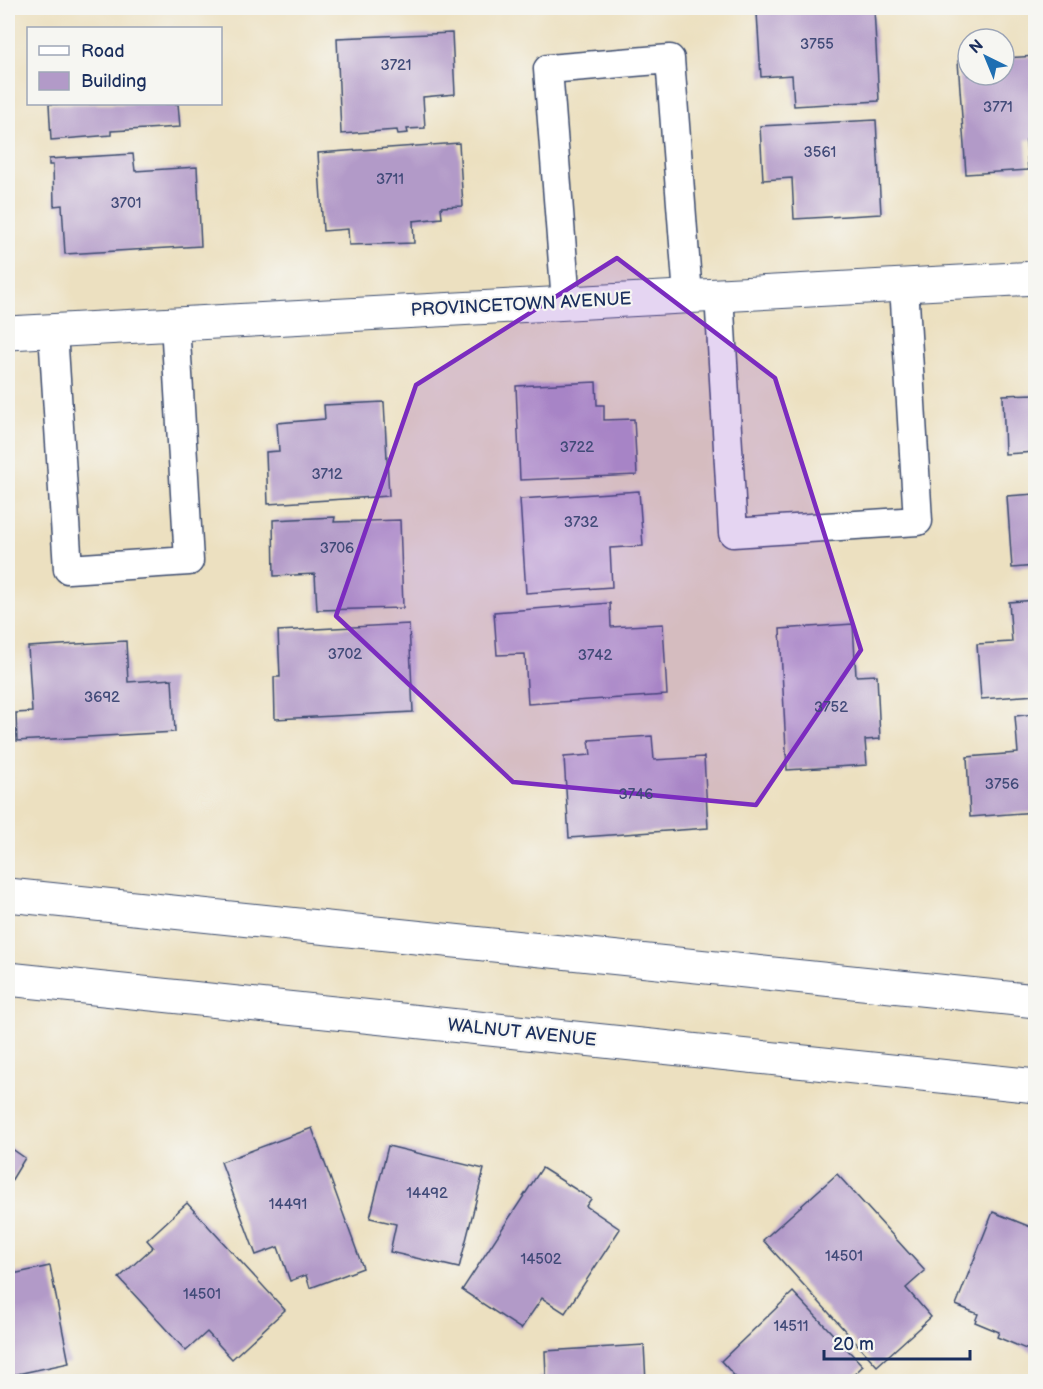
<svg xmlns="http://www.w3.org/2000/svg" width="1043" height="1389" viewBox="0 0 1043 1389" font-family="'Balsamiq Sans',sans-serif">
	<rect width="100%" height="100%" fill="#f6f6f2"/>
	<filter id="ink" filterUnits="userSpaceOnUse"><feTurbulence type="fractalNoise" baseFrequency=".0167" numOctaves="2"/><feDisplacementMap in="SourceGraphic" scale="12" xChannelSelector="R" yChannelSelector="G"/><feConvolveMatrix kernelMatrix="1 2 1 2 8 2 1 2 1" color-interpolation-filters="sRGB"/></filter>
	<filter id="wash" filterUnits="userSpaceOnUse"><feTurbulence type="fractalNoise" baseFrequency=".008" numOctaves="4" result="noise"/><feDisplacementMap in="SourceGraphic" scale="24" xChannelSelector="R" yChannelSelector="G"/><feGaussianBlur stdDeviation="1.35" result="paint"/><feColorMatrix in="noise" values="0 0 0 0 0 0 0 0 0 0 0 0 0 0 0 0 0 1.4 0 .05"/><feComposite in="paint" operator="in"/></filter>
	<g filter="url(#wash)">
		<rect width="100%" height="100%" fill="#ece0c0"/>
		<g id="blocks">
			<!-- building -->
			<g fill="#b29ac8">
				<polygon points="846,8 874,8 879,101 794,106 792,75 761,77 757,13"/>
				<polygon points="452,33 455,94 423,97 425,128 407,129 408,133 398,134 397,130 341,134 337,38"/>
				<polygon points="1036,56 1036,139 1026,140 1028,170 966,174 958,61 968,61 968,75 1004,75 1004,58"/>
				<polygon points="49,104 178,104 180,127 111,131 111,135 51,140"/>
				<polygon points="876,120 881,214 794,219 792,178 763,180 760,126"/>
				<polygon points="459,143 463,206 441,207 442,218 413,221 414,243 349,245 348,229 323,231 318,153"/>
				<polygon points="133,154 135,171 197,167 201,246 65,254 62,205 54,206 53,165 49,165 49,159"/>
				<polygon points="596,382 597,405 604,405 604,420 634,419 637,475 520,480 516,386"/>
				<polygon points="1036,394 1036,452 1005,454 1003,395"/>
				<polygon points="384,402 389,496 268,504 266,452 279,451 277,423 325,419 324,405"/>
				<polygon points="639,491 643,546 610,548 612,587 526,593 520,499"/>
				<polygon points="1036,494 1036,566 1012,568 1007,496"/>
				<polygon points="335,517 334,522 400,520 403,608 317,610 315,574 274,576 273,520"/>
				<polygon points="1036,600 1036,695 981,699 977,644 1012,642 1009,602"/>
				<polygon points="610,603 611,627 663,624 667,695 528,704 525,654 497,655 494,612"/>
				<polygon points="409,624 413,712 275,719 274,677 280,677 278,631"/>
				<polygon points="853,624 856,676 877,675 880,739 865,740 867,765 787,770 780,629"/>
				<polygon points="126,641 128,682 172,679 175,732 17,741 16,713 32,712 28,647"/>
				<polygon points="1036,714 1036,812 970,817 967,757 1018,753 1015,716"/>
				<polygon points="652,736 654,760 704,757 708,828 569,838 564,757 591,755 589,740"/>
				<polygon points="312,1128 363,1268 310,1288 306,1275 290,1281 278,1247 256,1255 221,1162"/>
				<polygon points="8,1146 25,1158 8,1186"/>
				<polygon points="388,1146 484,1169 459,1268 390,1252 396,1224 370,1218"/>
				<polygon points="542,1168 591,1199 586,1206 620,1229 565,1313 542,1298 521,1329 462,1290"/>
				<polygon points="837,1174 925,1271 906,1288 931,1317 877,1366 763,1240"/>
				<polygon points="187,1203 285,1310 232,1359 207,1332 186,1351 119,1278 153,1247 147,1240"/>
				<polygon points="993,1212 1036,1229 1033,1352 997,1337 999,1332 975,1322 978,1314 956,1305"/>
				<polygon points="50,1266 69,1363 8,1376 8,1275"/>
				<polygon points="793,1292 863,1366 846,1382 740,1382 721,1361"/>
				<polygon points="644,1345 646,1382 539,1382 538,1377 546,1377 545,1351"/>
			</g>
		</g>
	</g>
	<g filter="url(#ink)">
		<use href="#blocks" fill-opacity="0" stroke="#3a4a6d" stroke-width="1.5"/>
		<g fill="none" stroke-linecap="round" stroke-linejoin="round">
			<defs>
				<g id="service">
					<polyline points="719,294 733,533 918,521 904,285"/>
					<polyline points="566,302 548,69 670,59 688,296"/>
					<polyline points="53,332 68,569 189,561 175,323"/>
				</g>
				<polyline id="minor" points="8,333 1036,278"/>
				<g id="secondary">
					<polyline points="8,895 1036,1001"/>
					<polyline points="8,979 1036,1086"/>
				</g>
			</defs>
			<!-- service casing -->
			<use href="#service" stroke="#3a4a6d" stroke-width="31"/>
			<!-- minor casing -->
			<use href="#minor" stroke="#3a4a6d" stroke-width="35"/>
			<!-- secondary casing -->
			<use href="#secondary" stroke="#3a4a6d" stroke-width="35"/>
			<!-- service -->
			<use href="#service" stroke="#fff" stroke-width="28"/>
			<!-- minor -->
			<use href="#minor" stroke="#fff" stroke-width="33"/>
			<!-- secondary -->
			<use href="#secondary" stroke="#fff" stroke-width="33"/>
		</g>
	</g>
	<!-- marked area -->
	<path fill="#7b2cbf" fill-opacity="0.2" stroke="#7b2cbf" stroke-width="4.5" stroke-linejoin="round" d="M617,258L775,378L861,650L756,805L513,782L336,616L416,385Z"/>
	<g text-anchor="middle" stroke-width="4.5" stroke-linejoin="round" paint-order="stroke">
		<!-- number labels -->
		<g font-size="15" fill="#414a78">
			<text x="817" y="49">3755</text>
			<text x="396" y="70">3721</text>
			<text x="998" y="112">3771</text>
			<text x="820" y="157">3561</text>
			<text x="390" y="184">3711</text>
			<text x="126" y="208">3701</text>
			<text x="577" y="452">3722</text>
			<text x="327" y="479">3712</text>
			<text x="581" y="527">3732</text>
			<text x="337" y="553">3706</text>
			<text x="345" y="659">3702</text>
			<text x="595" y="660">3742</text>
			<text x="102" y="702">3692</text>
			<text x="831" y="712">3752</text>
			<text x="1002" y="789">3756</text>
			<text x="636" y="799">3746</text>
			<text x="427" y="1198">14492</text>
			<text x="288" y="1209">14491</text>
			<text x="844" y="1261">14501</text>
			<text x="541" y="1264">14502</text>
			<text x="202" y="1299">14501</text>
			<text x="791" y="1331">14511</text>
		</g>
		<!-- street labels -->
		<g font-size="18" fill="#1b2f5e" stroke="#f6f6f2">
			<text transform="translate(521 304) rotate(-3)" y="6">PROVINCETOWN AVENUE</text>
			<text transform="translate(522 1032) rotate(6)" y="6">WALNUT AVENUE</text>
		</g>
	</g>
	<!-- margin -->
	<rect width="1043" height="1389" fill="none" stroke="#f6f6f2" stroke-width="30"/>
	<!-- legend -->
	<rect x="27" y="27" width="195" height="78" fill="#f6f6f2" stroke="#9ea6b7" stroke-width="1.5"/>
	<rect x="39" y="46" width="30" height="9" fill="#ffffff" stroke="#9ea6b7" stroke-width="1.5"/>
	<text x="81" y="57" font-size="18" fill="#1b2f5e">Road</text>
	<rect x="39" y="72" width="30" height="18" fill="#b29ac8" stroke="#9ea6b7" stroke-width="1.5"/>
	<text x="81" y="87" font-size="18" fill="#1b2f5e">Building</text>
	<!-- north arrow -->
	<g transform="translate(986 57) rotate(317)"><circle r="28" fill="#f6f6f2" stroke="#9ea6b7" stroke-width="1.5"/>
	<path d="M0-4.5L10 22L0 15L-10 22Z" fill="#1f6fb2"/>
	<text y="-9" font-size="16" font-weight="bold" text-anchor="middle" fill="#1b2f5e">N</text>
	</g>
	<!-- scale -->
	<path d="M824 1350v9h146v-9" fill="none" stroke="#1b2f5e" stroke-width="3"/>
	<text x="833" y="1350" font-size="18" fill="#1b2f5e" stroke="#f6f6f2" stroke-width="4.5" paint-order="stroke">20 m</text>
</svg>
